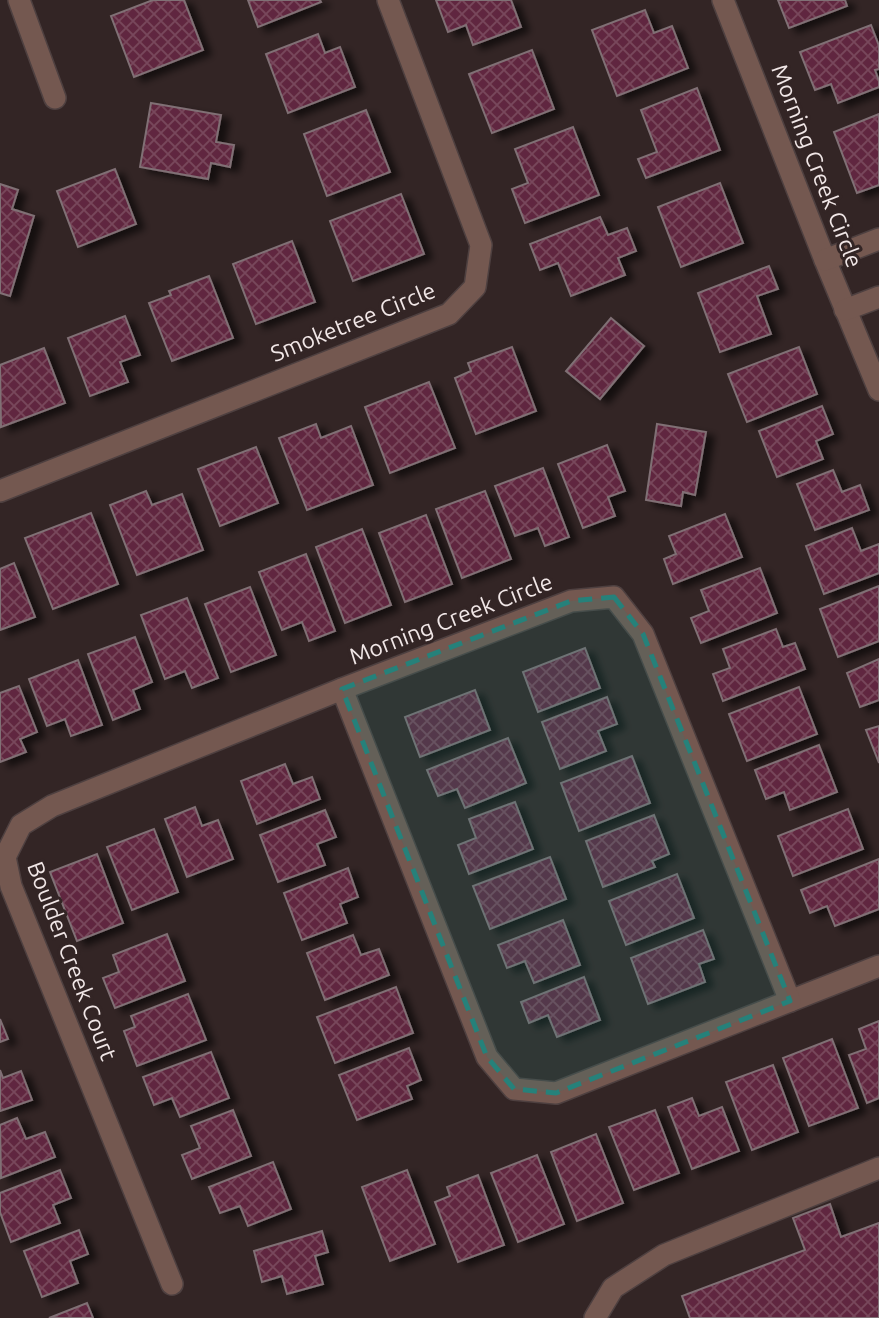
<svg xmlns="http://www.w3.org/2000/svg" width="879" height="1318" viewBox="0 0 879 1318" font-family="Ubuntu,sans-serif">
	<defs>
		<pattern id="building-cross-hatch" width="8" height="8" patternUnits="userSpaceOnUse" patternTransform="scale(1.75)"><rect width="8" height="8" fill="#61283f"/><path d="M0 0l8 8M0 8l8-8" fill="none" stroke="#78475b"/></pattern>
		<filter id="shadow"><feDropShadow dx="8" dy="4.5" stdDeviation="3.5" flood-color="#0009"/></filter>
	</defs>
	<rect width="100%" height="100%" fill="#332525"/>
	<!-- building -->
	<g fill="url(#building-cross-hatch)" stroke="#807075" stroke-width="2" filter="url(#shadow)">
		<polygon points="153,0 184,0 203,50 134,77 111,16"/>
		<polygon points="248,0 320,0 321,2 258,27"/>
		<polygon points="436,0 511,0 521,27 473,45 466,25 448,32"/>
		<polygon points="778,0 845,0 847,6 789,28"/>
		<polygon points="645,10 654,33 672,26 688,68 617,96 592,30"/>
		<polygon points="871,25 879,46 879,69 875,70 879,81 879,87 838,103 831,84 815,90 800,52"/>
		<polygon points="318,34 325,53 340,47 355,87 288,113 266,54"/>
		<polygon points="532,50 554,109 492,133 469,74"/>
		<polygon points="697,88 720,150 646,178 638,159 657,152 641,110"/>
		<polygon points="151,103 221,115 216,142 234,145 230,167 211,163 208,179 140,167"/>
		<polygon points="366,110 390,172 327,196 304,134"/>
		<polygon points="879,114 879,185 857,193 834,132"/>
		<polygon points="573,127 599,195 525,223 512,189 528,183 515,149"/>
		<polygon points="115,169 136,224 78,247 57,191"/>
		<polygon points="720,183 743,243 681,267 658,207"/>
		<polygon points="0,184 18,190 12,209 34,216 10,296 0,293"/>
		<polygon points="401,194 424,254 353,281 330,221"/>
		<polygon points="600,217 608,235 627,228 636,251 618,258 625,275 571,296 558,263 540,270 530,244"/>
		<polygon points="292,241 315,302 256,324 233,264"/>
		<polygon points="769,266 778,289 757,296 771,334 720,352 698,293"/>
		<polygon points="209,276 233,338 172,361 149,303 171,295 169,291"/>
		<polygon points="125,316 140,355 120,362 128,382 90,396 68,338"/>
		<polygon points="611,318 644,346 600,399 566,371"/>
		<polygon points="512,347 536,411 476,434 455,378 471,371 468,363"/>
		<polygon points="799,347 817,394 747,422 728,374"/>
		<polygon points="44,348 65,403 1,427 0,365"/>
		<polygon points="429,382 455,448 390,473 365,407"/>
		<polygon points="822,406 833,434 816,441 823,459 777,477 759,431"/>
		<polygon points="316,424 321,438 351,426 373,485 307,510 279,438"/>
		<polygon points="657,424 706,432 695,495 683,492 681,506 646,500"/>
		<polygon points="607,445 625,491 608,497 615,516 583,528 558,464"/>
		<polygon points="256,447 278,503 220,526 198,469"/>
		<polygon points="543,468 569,537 545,546 538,528 515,536 495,486"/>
		<polygon points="833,470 842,492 860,485 869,510 815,530 797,484"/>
		<polygon points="146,491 152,505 182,494 203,550 137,575 110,505"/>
		<polygon points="485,491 511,559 462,578 436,509"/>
		<polygon points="91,513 118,584 53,609 25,538"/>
		<polygon points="725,514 742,557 673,584 664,559 676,554 669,536"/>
		<polygon points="426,515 452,584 405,602 379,533"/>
		<polygon points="852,528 861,551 879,544 879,573 824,594 806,546"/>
		<polygon points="362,529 391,605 345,623 316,547"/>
		<polygon points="306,554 335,631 309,641 302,622 282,630 259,572"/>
		<polygon points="14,563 35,617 0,630 0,569"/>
		<polygon points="760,568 777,613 701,643 691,618 709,611 701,590"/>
		<polygon points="879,586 879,641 838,657 820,609"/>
		<polygon points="250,587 276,655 231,672 205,604"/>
		<polygon points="187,598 218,678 192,688 185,671 165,679 141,615"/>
		<polygon points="776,629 783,647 795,643 805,669 723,701 713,674 730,668 723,649"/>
		<polygon points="135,637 152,682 133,690 140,709 113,720 88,654"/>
		<polygon points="585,648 600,688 538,712 523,672"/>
		<polygon points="879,659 879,700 860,707 847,673"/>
		<polygon points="78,660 102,725 71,736 65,719 47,726 29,679"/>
		<polygon points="19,686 37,732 20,739 26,752 0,762 0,693"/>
		<polygon points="799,687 817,734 747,761 729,714"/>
		<polygon points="475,690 490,730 420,757 405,717"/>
		<polygon points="607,697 617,724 598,731 606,751 560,769 542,722"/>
		<polygon points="879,726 879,763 866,730"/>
		<polygon points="508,738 526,783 465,808 457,789 438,796 427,770"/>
		<polygon points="819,745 837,792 790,810 784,792 766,799 755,770"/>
		<polygon points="632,756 650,803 579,831 561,783"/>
		<polygon points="285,764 293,784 312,777 320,799 257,824 241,781"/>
		<polygon points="515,802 533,849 469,874 458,845 476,838 469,819"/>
		<polygon points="195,807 202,826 218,820 233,859 187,877 165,819"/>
		<polygon points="848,809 863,849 793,876 778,836"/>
		<polygon points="325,810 336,837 317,844 325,865 278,882 260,835"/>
		<polygon points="654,815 669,854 652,861 655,867 603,887 586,841"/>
		<polygon points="154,829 178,892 132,910 107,847"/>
		<polygon points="97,854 123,923 77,941 50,872"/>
		<polygon points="550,857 566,899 490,929 473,886"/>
		<polygon points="879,859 879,909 835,926 827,906 810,913 801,890"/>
		<polygon points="348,868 358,897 340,904 347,923 302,940 284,893"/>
		<polygon points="677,874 694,918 626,945 609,901"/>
		<polygon points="563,920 580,965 534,983 525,961 507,968 498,945"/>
		<polygon points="703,930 714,959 699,964 705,982 648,1004 631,958"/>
		<polygon points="167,934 185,981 115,1008 103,978 119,972 113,955"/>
		<polygon points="353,935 361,955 379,949 389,975 325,1000 307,953"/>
		<polygon points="584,977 600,1020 557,1037 548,1015 529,1023 521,1002"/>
		<polygon points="396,987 413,1033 335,1063 317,1017"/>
		<polygon points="188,994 206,1040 137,1066 124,1031 135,1027 131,1016"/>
		<polygon points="0,1019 8,1039 0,1042"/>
		<polygon points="879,1021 879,1098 867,1103 849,1055 866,1049 859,1029"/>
		<polygon points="832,1039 858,1108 809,1126 783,1058"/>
		<polygon points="409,1048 421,1080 407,1086 412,1099 357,1120 339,1075"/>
		<polygon points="211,1052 229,1098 180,1117 172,1098 154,1105 143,1077"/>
		<polygon points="773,1065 798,1132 752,1150 726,1082"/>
		<polygon points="0,1070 3,1078 21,1071 32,1100 0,1111"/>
		<polygon points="692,1098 699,1116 722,1107 739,1151 692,1169 668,1107"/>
		<polygon points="233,1110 251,1156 192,1179 182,1155 200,1148 191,1126"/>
		<polygon points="655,1110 679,1173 634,1190 609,1127"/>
		<polygon points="17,1118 26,1139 45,1132 55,1157 1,1178 0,1125"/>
		<polygon points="596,1134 623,1203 577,1221 551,1152"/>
		<polygon points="537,1155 564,1224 518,1242 491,1173"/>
		<polygon points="273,1162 291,1209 248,1226 240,1206 220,1213 209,1187"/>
		<polygon points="60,1170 71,1198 53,1205 60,1223 11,1242 0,1212 0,1193"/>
		<polygon points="407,1170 435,1244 390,1261 362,1187"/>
		<polygon points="478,1175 504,1245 458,1262 435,1202 450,1196 447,1187"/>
		<polygon points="830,1204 841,1237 879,1223 879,1318 690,1318 682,1296 805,1250 793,1218"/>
		<polygon points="79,1230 88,1254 70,1261 78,1283 42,1297 24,1251"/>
		<polygon points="322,1231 328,1252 315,1256 323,1284 287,1294 282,1276 262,1282 254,1251"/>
		<polygon points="87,1303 93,1318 49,1318"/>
	</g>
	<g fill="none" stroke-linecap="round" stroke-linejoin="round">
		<defs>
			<g id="minor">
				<polyline points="19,0 55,98"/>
				<polyline points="723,0 825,260 879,390"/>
				<polyline points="825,260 879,239"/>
				<polyline points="845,310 879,297"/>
				<polyline points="0,491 449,314 475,287 481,245 388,0"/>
				<polyline points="342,689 487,1057 514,1089 556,1093 879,966"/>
				<polyline points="172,1284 11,886 5,857 21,825 52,806 342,689 571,601 614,597 643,634 790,1001"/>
				<polyline points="595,1318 613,1288 664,1255 879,1168"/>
			</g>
		</defs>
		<!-- minor casing -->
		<use href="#minor" stroke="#4e4040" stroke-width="24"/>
		<!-- minor -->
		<use href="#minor" stroke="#745850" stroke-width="21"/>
	</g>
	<!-- marked area -->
	<path fill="#26817a" fill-opacity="0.2" stroke="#26817a" stroke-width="5" stroke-dasharray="14 9" stroke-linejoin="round" d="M614,597L643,634L790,1001L556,1093L514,1089L487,1057L342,689L571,601Z"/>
	<g text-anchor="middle" stroke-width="6" stroke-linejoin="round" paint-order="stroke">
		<!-- street labels -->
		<g font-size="23" fill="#f1e7e7" stroke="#332525">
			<text transform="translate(817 166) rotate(69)" y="8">Morning Creek Circle</text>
			<text transform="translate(353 322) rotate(-22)" y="8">Smoketree Circle</text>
			<text transform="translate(451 619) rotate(-21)" y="8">Morning Creek Circle</text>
			<text transform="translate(72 961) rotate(69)" y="8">Boulder Creek Court</text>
		</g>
	</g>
</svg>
